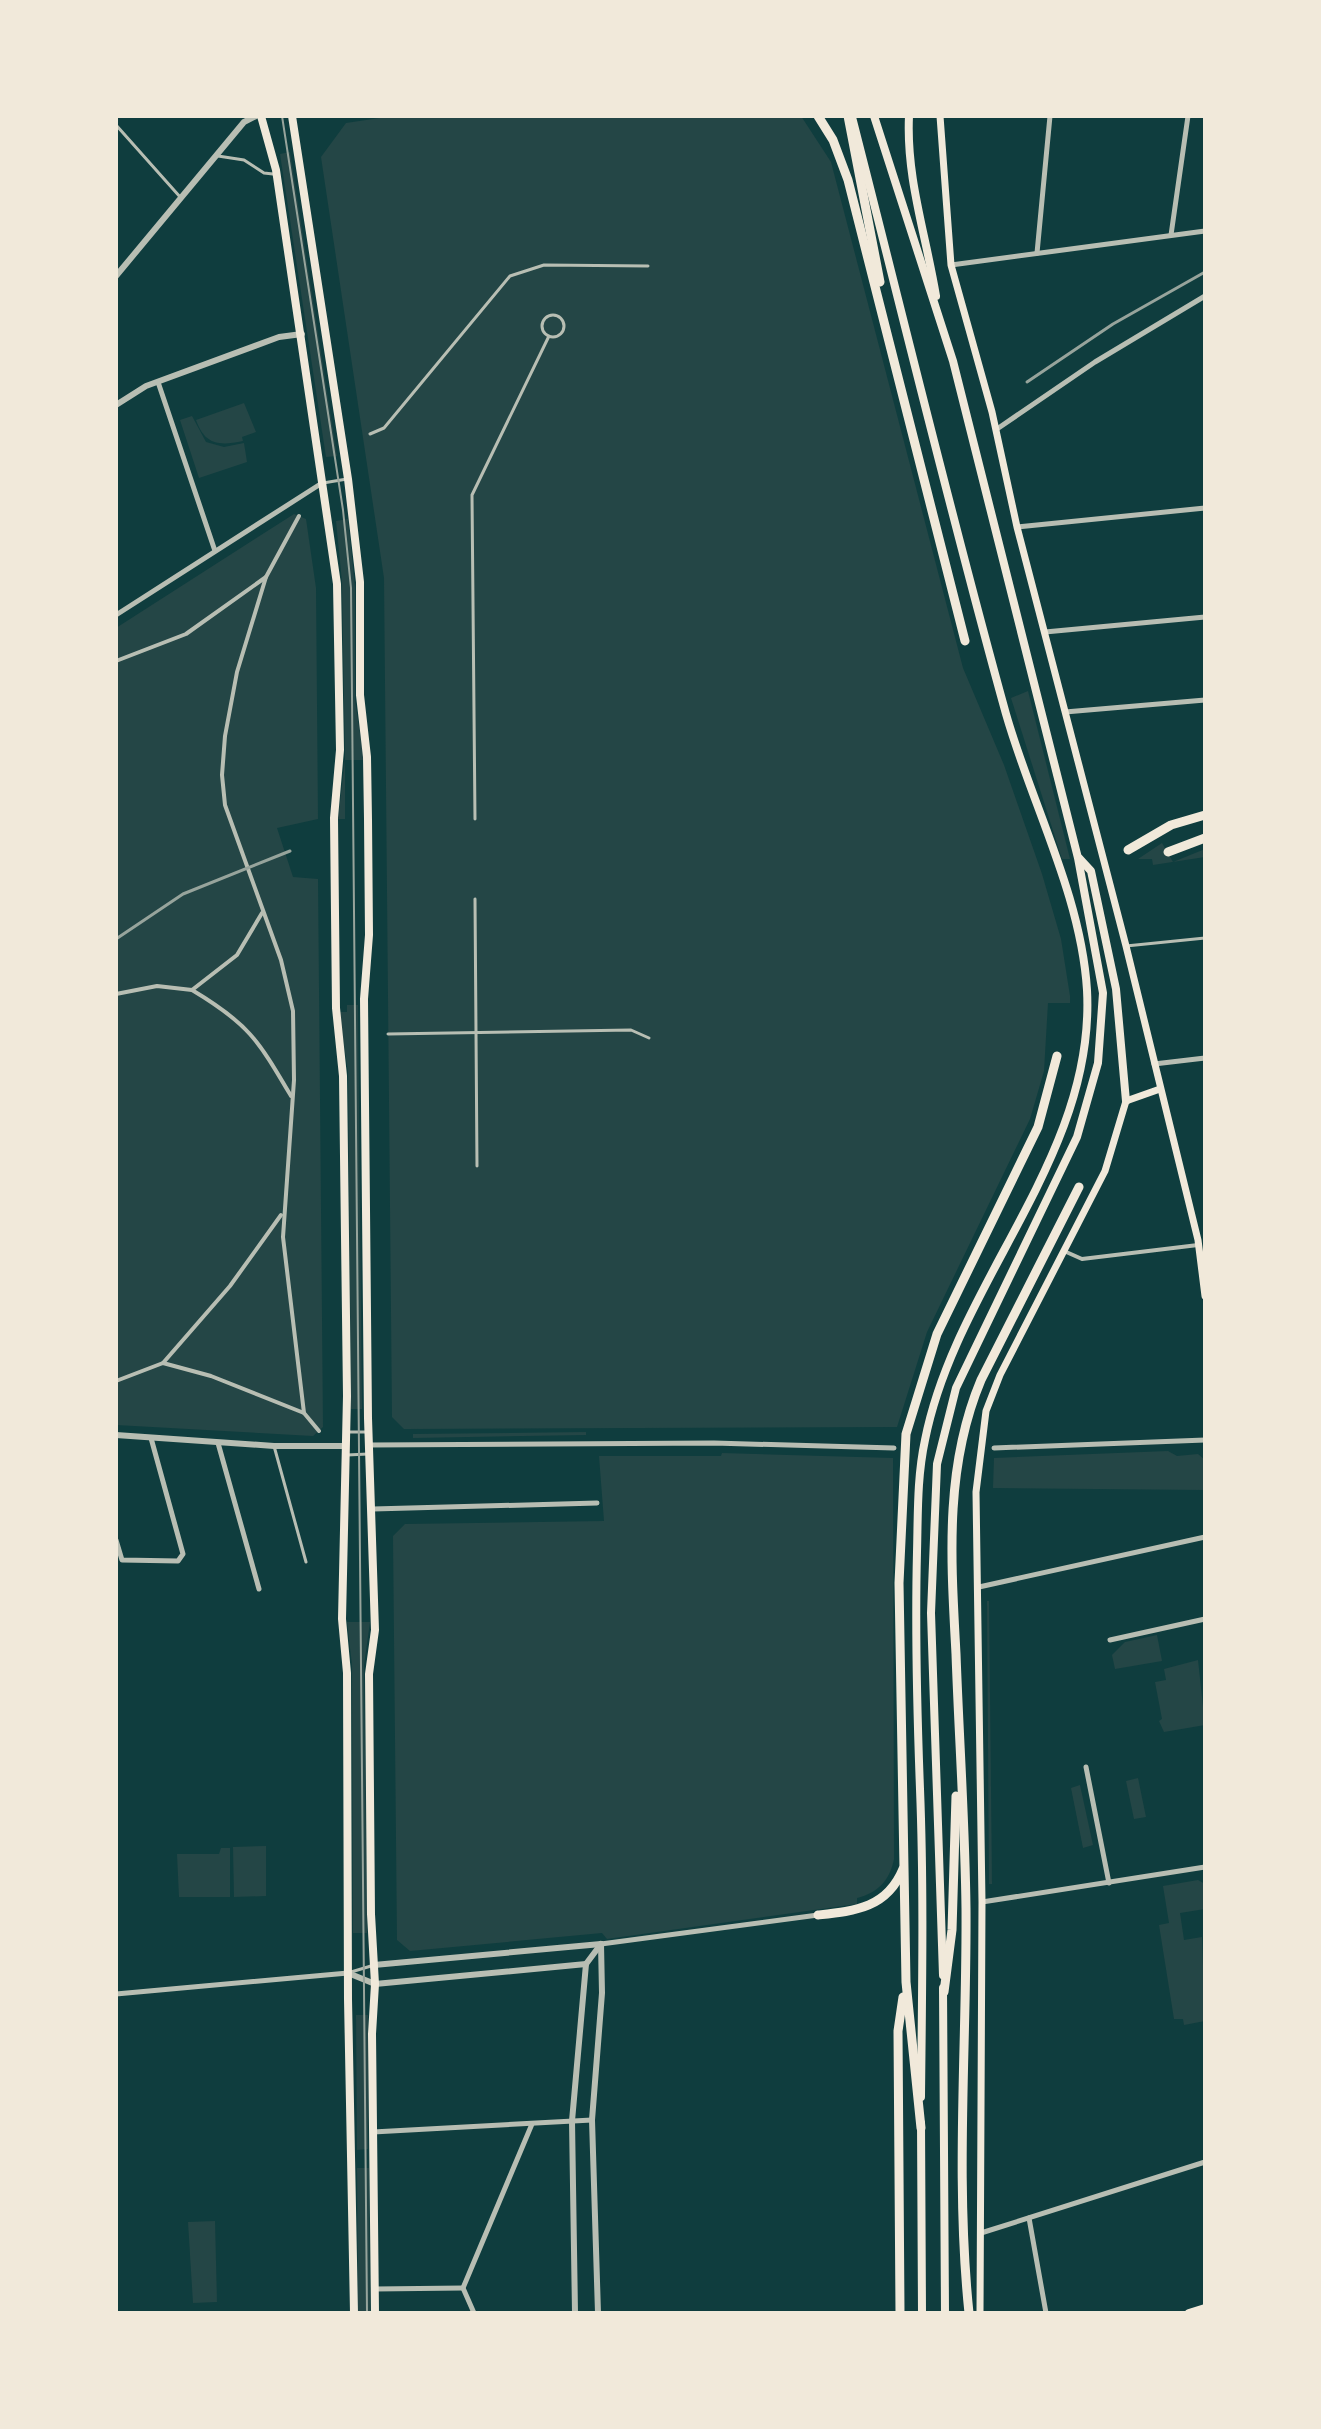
<svg xmlns="http://www.w3.org/2000/svg" width="1321" height="2429" viewBox="0 0 1321 2429" font-family="Karla,sans-serif">
	<rect width="100%" height="100%" fill="#0f3d3e"/>
	<!-- green -->
	<g fill="#244646">
		<polygon points="393,116 801,116 831,162 963,668 1004,765 1042,874 1061,939 1070,996 1070,1003 1048,1003 1044,1071 1030,1119 927,1332 897,1427 404,1429 392,1417 384,578 321,157 346,123"/>
		<polygon points="290,152 337,456 326,457 280,154"/>
		<path d="M244,403L256,432L242,437L243,441C219,446 205,445 196,420Z"/>
		<polygon points="192,416 206,442 224,447 244,443 247,462 199,478 180,420"/>
		<polygon points="294,514 306,519 316,588 318,819 277,828 293,877 318,879 323,1427 313,1436 116,1425 116,628"/>
		<polygon points="348,519 355,587 355,700 364,760 345,760 345,819 338,819 345,760 345,759 342,582 336,521"/>
		<polygon points="1028,691 1070,859 1062,859 1011,698"/>
		<polygon points="1162,843 1173,862 1205,849 1205,857 1153,865 1152,859 1138,859"/>
		<polygon points="347,1005 358,1005 362,1409 351,1409 348,1072 339,1012 347,1012"/>
		<polygon points="586,1432 586,1435 413,1438 413,1434"/>
		<polygon points="1168,1451 1177,1456 1198,1454 1205,1460 1205,1490 993,1488 994,1458"/>
		<path d="M722,1453L893,1458L894,1859C890,1880 878,1893 857,1898V1904L607,1939L602,1933L410,1951L397,1940L393,1536L405,1524L604,1521L599,1456H721Z"/>
		<polygon points="987,1601 989,1601 992,1884 989,1884"/>
		<polygon points="347,1622 370,1622 364,1665 367,1933 353,1933 352,1665"/>
		<polygon points="1157,1635 1162,1661 1115,1669 1112,1655 1125,1642"/>
		<polygon points="1198,1660 1205,1725 1164,1732 1159,1721 1162,1719 1155,1682 1166,1680 1164,1669"/>
		<polygon points="1138,1778 1146,1817 1134,1819 1126,1781"/>
		<polygon points="1080,1785 1093,1845 1083,1848 1071,1788"/>
		<polygon points="266,1846 266,1896 234,1897 233,1847"/>
		<polygon points="221,1848 230,1848 230,1897 179,1897 177,1854 219,1854"/>
		<polygon points="1198,1880 1205,1884 1205,1909 1180,1913 1184,1940 1202,1937 1205,2021 1184,2025 1183,2019 1174,2019 1159,1925 1169,1923 1163,1886"/>
		<polygon points="368,2015 368,2149 357,2150 356,2015"/>
		<polygon points="357,2168 369,2168 370,2313 358,2313"/>
		<polygon points="215,2221 217,2302 193,2303 188,2222"/>
	</g>
	<g fill="none" stroke-linecap="round" stroke-linejoin="round">
		<!-- service -->
		<g stroke="#b8beb3" stroke-width="3">
			<polyline points="116,125 181,198"/>
			<polyline points="218,156 244,160 264,173 273,174"/>
			<circle cx="553" cy="326" r="11"/>
			<polyline points="370,434 384,428 510,276 544,265 648,266"/>
			<polyline points="323,483 347,479"/>
			<polyline points="475,819 472,495 549,336"/>
			<polyline points="475,899 477,1166"/>
			<polyline points="1126,946 1205,938"/>
			<polyline points="388,1034 631,1030 649,1038"/>
			<polyline points="348,1432 365,1432"/>
			<polyline points="274,1446 306,1562"/>
			<polyline points="347,1455 368,1454"/>
			<polyline points="351,1972 371,1966"/>
		</g>
		<!-- pedestrian -->
		<g stroke="#b8beb3" stroke-width="4">
			<polyline points="299,516 266,577 237,672 225,736 222,775 225,805 281,960 293,1011 294,1080 283,1237 304,1413 319,1431"/>
			<polyline points="116,661 186,634 266,577"/>
			<path d="M192,990C249,1024 258,1040 291,1096"/>
			<polyline points="116,994 157,986 192,990 237,955 262,913"/>
			<polyline points="1064,1251 1082,1259 1198,1245"/>
			<polyline points="163,1363 230,1286 281,1215"/>
			<polyline points="116,1381 163,1363 211,1376 304,1413"/>
		</g>
		<!-- minor -->
		<g stroke="#b8beb3" stroke-width="5">
			<polyline points="1171,235 1188,116"/>
			<polyline points="1037,253 1050,116"/>
			<polyline points="951,265 1205,231"/>
			<polyline points="158,382 215,551"/>
			<polyline points="997,429 1095,362 1205,296"/>
			<polyline points="1017,527 1205,508"/>
			<polyline points="116,615 322,483"/>
			<polyline points="1045,632 1205,617"/>
			<polyline points="1065,712 1205,700"/>
			<polyline points="1154,1064 1205,1058"/>
			<polyline points="218,1443 259,1589"/>
			<polyline points="369,1445 714,1443 894,1448"/>
			<polyline points="994,1448 1205,1440"/>
			<polyline points="373,1509 597,1503"/>
			<polyline points="116,1540 122,1560 178,1561 183,1554 151,1438"/>
			<polyline points="979,1587 1205,1537"/>
			<polyline points="1110,1640 1205,1619"/>
			<polyline points="1086,1767 1109,1883"/>
			<polyline points="982,1902 1205,1867"/>
			<polyline points="601,1944 818,1915"/>
			<polyline points="116,1994 348,1973"/>
			<polyline points="373,2132 592,2120"/>
			<polyline points="1029,2218 1046,2313"/>
			<polyline points="981,2233 1205,2162"/>
			<polyline points="375,2289 463,2288"/>
			<polyline points="474,2313 463,2288 532,2124"/>
		</g>
		<!-- tertiary -->
		<g stroke="#b8beb3" stroke-width="6">
			<polyline points="116,276 244,122 256,116"/>
			<polyline points="116,405 146,386 279,337 302,334"/>
			<polyline points="116,1435 274,1446 344,1446"/>
			<polyline points="374,1965 601,1944"/>
			<polyline points="348,1973 375,1984 586,1964"/>
			<polyline points="575,2313 572,2121 586,1964 601,1944"/>
			<polyline points="598,2313 592,2120 602,1993 601,1944"/>
		</g>
		<!-- secondary -->
		<g stroke="#f1e9da" stroke-width="7">
			<polyline points="940,116 951,265 992,412 1017,527 1126,946 1198,1240 1205,1296"/>
			<polyline points="980,2313 982,1902 976,1492 986,1411 1000,1375 1105,1171 1126,1101 1160,1089"/>
		</g>
		<!-- primary -->
		<g stroke="#f1e9da" stroke-width="8">
			<polyline points="261,116 276,170 337,584 340,750 334,818 336,1008 343,1076 347,1396 342,1619 347,1673 348,1999 354,2313"/>
			<polyline points="292,116 348,479 360,582 360,695 367,757 368,819 369,935 364,999 368,1418 375,1630 369,1674 371,1914 375,1984 372,2034 375,2313"/>
			<polyline points="1189,2313 1205,2308"/>
		</g>
		<!-- trunk -->
		<g stroke="#f1e9da" stroke-width="8">
			<polyline points="874,116 953,361 1078,858 1103,993 1098,1063 1077,1137 956,1388 937,1464 931,1613 943,1975"/>
			<path d="M909,116C906,178 926,235 936,296"/>
			<path d="M852,117C903,316 951,516 1006,714C1032,805 1081,895 1087,990C1096,1157 956,1282 925,1440C917,1477 918,1514 917,1552C915,1631 917,1710 920,1789C924,1891 922,1994 921,2097"/>
			<polyline points="1079,858 1091,871 1116,989 1126,1101"/>
			<polyline points="943,1988 945,2313"/>
			<polyline points="921,2123 922,2313"/>
		</g>
		<!-- motorway -->
		<g stroke="#f1e9da" stroke-width="9">
			<polyline points="818,116 833,140 848,180 965,641"/>
			<polyline points="848,116 880,282"/>
			<polyline points="1128,850 1171,825 1205,815"/>
			<polyline points="1168,852 1205,838"/>
			<path d="M818,1915C855,1911 887,1908 903,1869"/>
			<polyline points="944,1992 952,1930 956,1796"/>
			<polyline points="921,2128 906,1982 899,1583 906,1434 937,1334 1038,1127 1057,1056"/>
			<polyline points="900,2313 898,2031 903,1997"/>
			<path d="M969,2313C955,2179 967,2042 966,1908C965,1823 959,1738 956,1654C951,1560 944,1468 981,1380L1079,1187"/>
		</g>
		<!-- tram -->
		<polyline stroke="#97a49c" stroke-width="2" points="282,116 343,510 351,588 367,2313"/>
		<!-- rail -->
		<g stroke="#97a49c" stroke-width="3">
			<polyline points="1027,382 1113,324 1205,272"/>
			<polyline points="116,939 183,894 290,851"/>
		</g>
	</g>
	<!-- border -->
	<rect width="1321" height="2429" fill="none" stroke="#f1e9da" stroke-width="236"/>
</svg>
